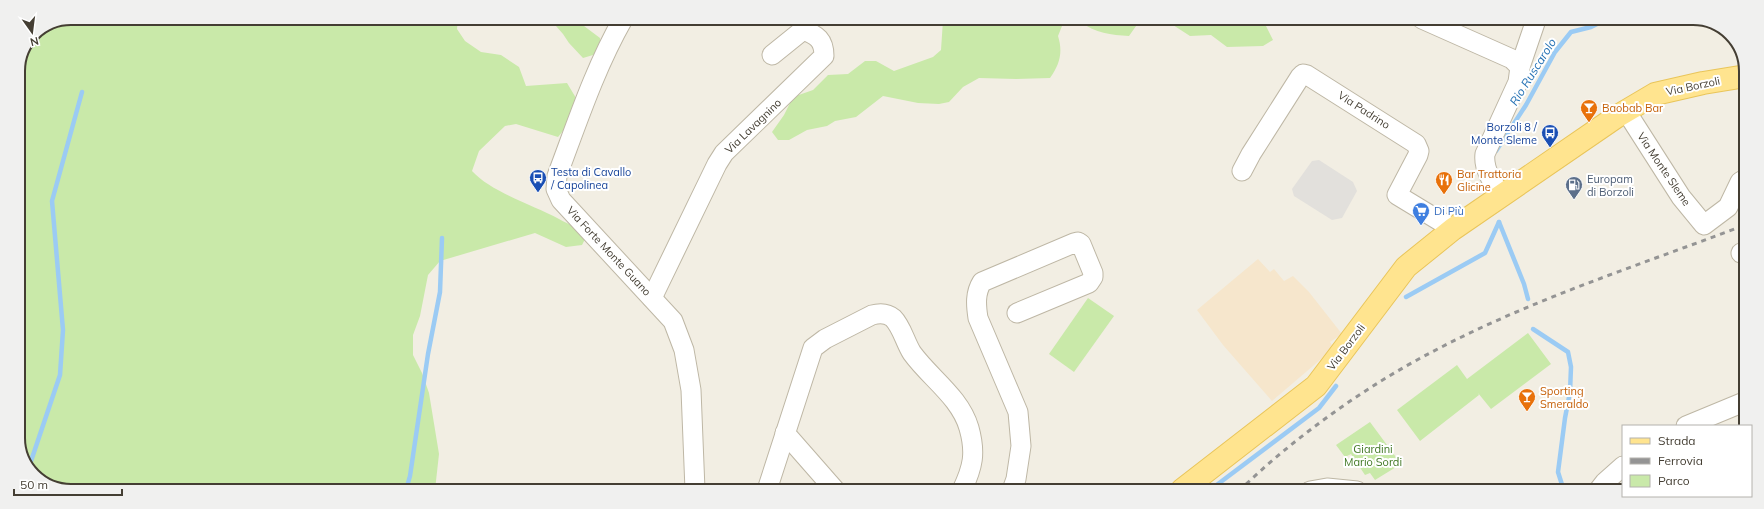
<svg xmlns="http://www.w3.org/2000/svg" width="1764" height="509" viewBox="0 0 1764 509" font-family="Mulish,sans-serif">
	<rect width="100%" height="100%" fill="#f2eee3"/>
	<!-- commercial -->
	<polygon fill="#f6e6cc" points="1258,259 1270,272 1274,269 1284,281 1293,276 1309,292 1342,334 1330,342 1334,348 1272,401 1223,345 1197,310"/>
	<!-- green -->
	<g fill="#c9e9a9">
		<path d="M71,18H458L457,29L465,41L481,52L501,55L519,67L526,86L567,83L576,98L567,126L558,137L516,124L505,126L479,151L472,171C491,192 533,205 559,219C570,225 579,228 585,239L582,245L566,247L535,233L440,261L428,275L420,316L413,335V355L422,373L429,393L439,454L435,490L57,489L31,473L18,442V71L34,33Z"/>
		<polygon points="535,19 579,19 584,26 600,38 601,48 593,55 583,58 569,43 563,34 556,26"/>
		<path d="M946,19H1141L1129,36C1111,35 1095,33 1081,22L1062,26L1058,36C1063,52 1060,64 1050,78L1016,79L979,78L963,87L949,102L939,104L918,103L883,96L856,117L835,121L827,126L807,130L789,140H778L772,132L784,115L793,97L813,90L828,75L848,74L865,61H876L894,71L933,57L941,50L943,20Z"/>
		<polygon points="1170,19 1266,19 1266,26 1273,40 1263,46 1227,47 1211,35 1190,36 1173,25"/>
		<polygon points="1088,298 1114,316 1074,372 1049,354"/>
		<polygon points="1528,333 1551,364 1491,409 1478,393 1479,395 1420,441 1397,410 1457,365 1467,379"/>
		<polygon points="1370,422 1401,464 1375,480 1370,473 1365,475 1351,454 1345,457 1336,445"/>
	</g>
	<!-- parking -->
	<polygon fill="#e2e0dc" points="1319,160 1353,182 1357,191 1342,218 1332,220 1294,196 1292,189 1312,161"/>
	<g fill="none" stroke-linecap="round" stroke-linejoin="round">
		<!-- stream -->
		<g stroke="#9bcbf4" stroke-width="4.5">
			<polyline points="1496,151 1526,105 1555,52 1571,32 1591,27 1605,20"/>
			<polyline points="1499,222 1524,284 1528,299"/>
			<polyline points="1406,297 1485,253 1499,222"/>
			<polyline points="1533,329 1568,352 1571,367 1570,392 1565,418 1558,472 1564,491"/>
			<polyline points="29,467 60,375 63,330 52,201 82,92"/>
			<polyline points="406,490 410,476 428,354 440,292 442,238"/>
			<polyline points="1210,490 1319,408 1336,386"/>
		</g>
		<defs>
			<g id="minor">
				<path d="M623,19C595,68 577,123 557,176L556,189L561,200L673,321L684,350L691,390L695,490"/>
				<path d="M1422,19L1512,59L1520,67L1518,82L1485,154C1483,169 1493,184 1502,195"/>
				<polyline points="1520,67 1536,20"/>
				<polyline points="1626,111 1681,197 1704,225 1728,207 1740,182 1745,179"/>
				<polyline points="1242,171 1251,154 1300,77 1303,74 1307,75 1416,144 1419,151 1418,155 1397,195 1453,229"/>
				<polyline points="1741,253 1745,254"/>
				<path d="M652,298L717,164L724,153L824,56C824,40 817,35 803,30L772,55"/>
				<polyline points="1686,426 1744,402"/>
				<polyline points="785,433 835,490"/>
				<path d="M767,490L813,348L825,339L872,315C879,313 887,313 893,318C902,327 905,342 912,353C930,378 960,397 969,428C976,453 973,467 962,490"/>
				<path d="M1012,490L1016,479L1021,446L1018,412L978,318C976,305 975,293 982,282L1074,243L1078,242L1081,244L1093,273V277L1089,283L1017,313"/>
				<polyline points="1310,491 1327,488 1357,491"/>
				<polyline points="1598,491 1605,482 1623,466"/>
			</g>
			<polyline id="major" points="1182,490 1316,386 1406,267 1453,229 1616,117 1655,94 1703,83 1746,76"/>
		</defs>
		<!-- minor casing -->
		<use href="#minor" stroke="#beb7a5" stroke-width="21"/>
		<!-- major casing -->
		<use href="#major" stroke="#e9c55a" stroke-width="24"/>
		<!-- minor -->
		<use href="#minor" stroke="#fff" stroke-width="19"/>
		<!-- major -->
		<use href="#major" stroke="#ffe48f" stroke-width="22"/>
		<!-- rail -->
		<path stroke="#949494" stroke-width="3" stroke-dasharray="5 5" stroke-linecap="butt" d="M1239,491C1292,439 1366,386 1432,352C1532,299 1640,265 1745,225"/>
	</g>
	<!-- icons -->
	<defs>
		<symbol id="bar-pin" viewBox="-11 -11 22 30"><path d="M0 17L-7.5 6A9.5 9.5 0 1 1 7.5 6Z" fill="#e8710a" stroke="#fff"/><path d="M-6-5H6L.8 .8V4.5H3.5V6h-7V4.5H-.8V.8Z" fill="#fff"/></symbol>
		<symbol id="bus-pin" viewBox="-11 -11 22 30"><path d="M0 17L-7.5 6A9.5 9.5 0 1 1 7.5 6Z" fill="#1a4fb4" stroke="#fff"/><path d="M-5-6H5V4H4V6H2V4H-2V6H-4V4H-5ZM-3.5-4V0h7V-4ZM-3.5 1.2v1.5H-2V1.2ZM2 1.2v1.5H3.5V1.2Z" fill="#fff"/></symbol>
		<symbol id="restaurant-pin" viewBox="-11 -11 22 30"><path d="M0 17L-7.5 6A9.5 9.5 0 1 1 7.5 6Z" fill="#e8710a" stroke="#fff"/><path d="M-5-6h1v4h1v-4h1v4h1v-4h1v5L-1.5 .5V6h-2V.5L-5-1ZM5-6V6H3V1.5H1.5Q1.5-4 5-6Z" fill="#fff"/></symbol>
		<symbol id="fuel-pin" viewBox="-11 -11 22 30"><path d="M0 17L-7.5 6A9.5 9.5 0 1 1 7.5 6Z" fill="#5c6f8a" stroke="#fff"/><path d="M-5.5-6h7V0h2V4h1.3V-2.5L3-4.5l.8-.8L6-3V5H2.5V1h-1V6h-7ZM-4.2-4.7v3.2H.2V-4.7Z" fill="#fff"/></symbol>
		<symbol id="supermarket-pin" viewBox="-11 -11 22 30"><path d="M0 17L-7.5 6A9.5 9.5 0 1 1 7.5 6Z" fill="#3f7fe0" stroke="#fff"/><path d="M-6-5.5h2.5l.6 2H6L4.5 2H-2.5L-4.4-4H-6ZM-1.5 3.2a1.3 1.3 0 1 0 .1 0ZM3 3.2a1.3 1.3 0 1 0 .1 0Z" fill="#fff"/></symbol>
	</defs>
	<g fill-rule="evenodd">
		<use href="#bar-pin" x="1579" y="98" width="20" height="27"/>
		<use href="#bus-pin" x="1540" y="123" width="20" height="27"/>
		<use href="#bus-pin" x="528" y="168" width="20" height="27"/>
		<use href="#restaurant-pin" x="1434" y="170" width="20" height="27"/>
		<use href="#fuel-pin" x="1564" y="175" width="20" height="27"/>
		<use href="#supermarket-pin" x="1411" y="201" width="20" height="27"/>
		<use href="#bar-pin" x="1517" y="387" width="20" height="27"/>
	</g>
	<g text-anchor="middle" stroke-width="4" stroke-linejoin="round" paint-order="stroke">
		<!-- street labels -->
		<g font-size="11" fill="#443e33" stroke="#fff">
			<text transform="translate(1693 86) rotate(-12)" y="4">Via Borzoli</text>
			<text transform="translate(1364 110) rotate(33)" y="4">Via Padrino</text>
			<text transform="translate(753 126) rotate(-44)" y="4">Via Lavagnino</text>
			<text transform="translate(1664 169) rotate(56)" y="4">Via Monte Sleme</text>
			<text transform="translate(609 251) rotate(47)" y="4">Via Forte Monte Guano</text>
			<text transform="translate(1346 347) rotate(-53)" y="4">Via Borzoli</text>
		</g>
		<!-- food labels -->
		<g font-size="11" fill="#c56008" stroke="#fff" text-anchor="start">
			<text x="1602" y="112">Baobab Bar</text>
			<text x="1457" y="178">Bar Trattoria<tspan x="1457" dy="13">Glicine</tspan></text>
			<text x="1540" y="395">Sporting<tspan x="1540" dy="13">Smeraldo</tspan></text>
		</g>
		<!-- transit labels -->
		<g font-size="11" fill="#164399" stroke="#fff" text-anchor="end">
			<text x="1537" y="131">Borzoli 8 /<tspan x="1537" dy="13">Monte Sleme</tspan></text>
			<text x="551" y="176" text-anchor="start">Testa di Cavallo<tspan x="551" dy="13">/ Capolinea</tspan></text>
		</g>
		<!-- service labels -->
		<g font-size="11" fill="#4e5e75" stroke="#fff" text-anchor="start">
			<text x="1587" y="183">Europam<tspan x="1587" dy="13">di Borzoli</tspan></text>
		</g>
		<!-- shop labels -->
		<g font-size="11" fill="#366cbe" stroke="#fff" text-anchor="start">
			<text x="1434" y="215">Di Più</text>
		</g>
		<!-- park labels -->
		<g font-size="11" fill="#407824" stroke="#fff">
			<text x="1373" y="453">Giardini<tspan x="1373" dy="13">Mario Sordi</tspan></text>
		</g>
		<!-- water labels -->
		<g font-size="12" font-style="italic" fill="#2773b5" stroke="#fff">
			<text transform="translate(1533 72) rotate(-58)" y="4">Rio Ruscarolo</text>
		</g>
	</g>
	<!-- crop -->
	<path d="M0 0H1764V509H0ZM71 25H1693A46 46 0 0 1 1739 71V438A46 46 0 0 1 1693 484H71A46 46 0 0 1 25 438V71A46 46 0 0 1 71 25Z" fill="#f0f0ef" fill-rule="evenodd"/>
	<path fill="none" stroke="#443e33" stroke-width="2" d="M71 25H1693A46 46 0 0 1 1739 71V438A46 46 0 0 1 1693 484H71A46 46 0 0 1 25 438V71A46 46 0 0 1 71 25Z"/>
	<!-- legend -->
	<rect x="1622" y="425" width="130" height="72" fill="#ffffff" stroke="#b4b2ad"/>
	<rect x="1630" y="438" width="20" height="6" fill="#ffe48f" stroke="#b4b2ad"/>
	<text x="1658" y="445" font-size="12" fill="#443e33">Strada</text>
	<rect x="1630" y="458" width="20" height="6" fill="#949494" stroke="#b4b2ad"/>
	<text x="1658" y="465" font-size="12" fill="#443e33">Ferrovia</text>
	<rect x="1630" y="475" width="20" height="12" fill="#c9e9a9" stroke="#b4b2ad"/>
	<text x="1658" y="485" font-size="12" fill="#443e33">Parco</text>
	<!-- north arrow -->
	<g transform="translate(32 32) rotate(166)" stroke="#ffffff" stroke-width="3" paint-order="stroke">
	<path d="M0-3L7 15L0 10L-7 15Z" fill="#443e33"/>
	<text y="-6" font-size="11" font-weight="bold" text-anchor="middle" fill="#443e33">N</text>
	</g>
	<!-- scale -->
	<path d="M14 489v6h108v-6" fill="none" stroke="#443e33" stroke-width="2"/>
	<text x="20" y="489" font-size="12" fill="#443e33" stroke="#ffffff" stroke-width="3" paint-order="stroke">50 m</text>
</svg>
